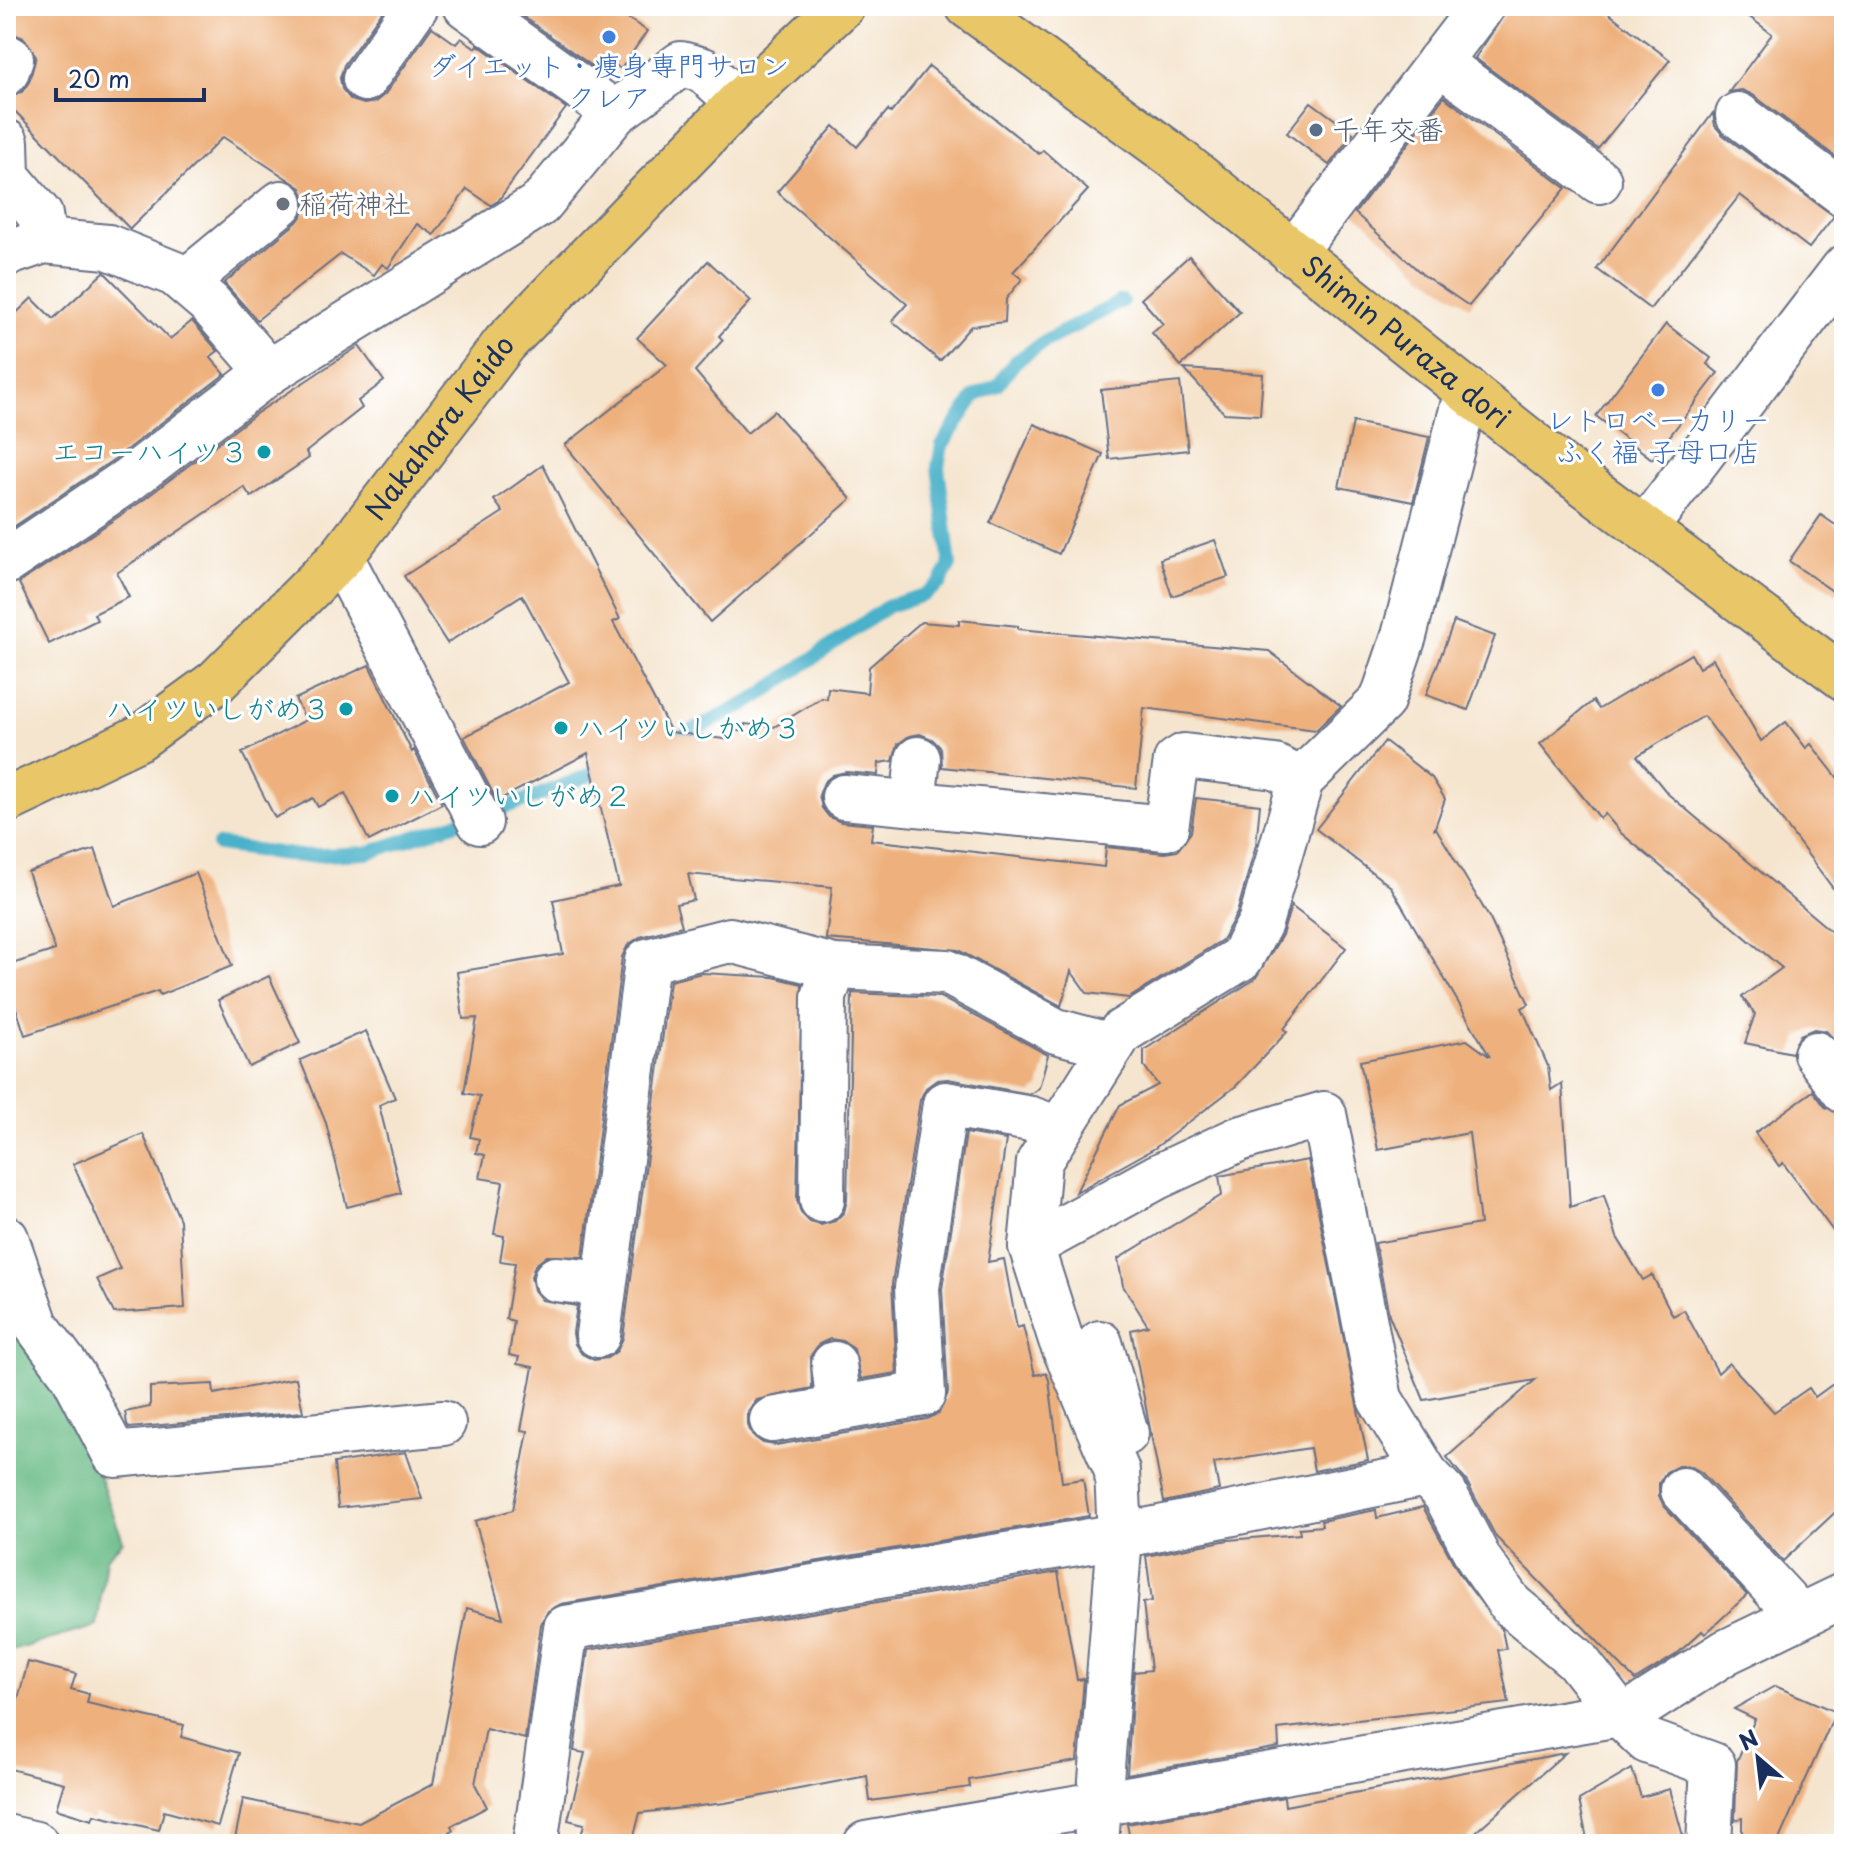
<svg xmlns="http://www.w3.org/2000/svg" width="1850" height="1850" viewBox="0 0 1850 1850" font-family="'Playpen Sans','Klee One',sans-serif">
	<rect width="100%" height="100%" fill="#fff"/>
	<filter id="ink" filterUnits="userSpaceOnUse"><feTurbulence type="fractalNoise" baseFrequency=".0125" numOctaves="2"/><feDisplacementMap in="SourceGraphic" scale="16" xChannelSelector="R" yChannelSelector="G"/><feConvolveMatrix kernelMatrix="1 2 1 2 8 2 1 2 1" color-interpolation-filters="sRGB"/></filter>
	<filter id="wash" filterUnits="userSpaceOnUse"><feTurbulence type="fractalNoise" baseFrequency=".006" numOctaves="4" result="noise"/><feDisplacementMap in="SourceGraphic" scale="32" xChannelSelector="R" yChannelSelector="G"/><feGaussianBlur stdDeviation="1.8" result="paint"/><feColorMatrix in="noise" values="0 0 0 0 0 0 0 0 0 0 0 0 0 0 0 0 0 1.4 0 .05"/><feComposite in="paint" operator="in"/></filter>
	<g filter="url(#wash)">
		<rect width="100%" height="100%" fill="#f5e5cf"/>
		<!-- forest -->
		<polygon fill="#69bb86" stroke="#427572" stroke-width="2" points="6,1288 86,1441 123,1541 106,1558 97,1626 11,1651 6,1651"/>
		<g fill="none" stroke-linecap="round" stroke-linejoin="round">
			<!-- stream -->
			<g stroke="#4ab1c9" stroke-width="14">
				<polyline points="673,741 753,700 888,606 924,595 940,583 950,565 938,467 942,445 975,396 998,385 1015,362 1044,342 1122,301"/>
				<polyline points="218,845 299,856 367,853 532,798 609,767"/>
			</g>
		</g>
		<g id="blocks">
			<!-- building -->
			<g fill="#eeb07c">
				<polygon points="6,6 386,6 344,65 340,78 342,89 351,100 364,104 375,102 385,94 432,27 456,44 461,38 476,48 478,45 566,108 498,201 491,205 467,189 434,235 417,224 388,268 382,264 374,275 341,254 257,320 224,283 297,222 305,211 305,198 301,188 223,137 130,229 6,102 6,97 22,92 29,82 36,57 24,38 6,31"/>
				<polygon points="609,6 647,31 621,69 614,64 606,76 510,7"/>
				<polygon points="1510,6 1599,6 1670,60 1598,149 1475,58"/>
				<polygon points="1735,6 1844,6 1844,163 1753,95 1742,90 1729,92 1772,34"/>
				<polygon points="929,66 1039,154 1043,150 1088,190 1013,272 1022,279 1006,299 1005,322 971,326 940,361 892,321 907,304 777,192 834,126 857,147 888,110 891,113"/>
				<polygon points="1444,97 1566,188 1469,306 1422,274 1355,213"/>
				<polygon points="1311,102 1353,133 1329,165 1287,133"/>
				<polygon points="1713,113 1715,126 1723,135 1834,216 1809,248 1740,195 1650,309 1597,269"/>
				<polygon points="1189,256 1240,312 1181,366 1152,333 1163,324 1141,299"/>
				<polygon points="708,261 751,301 719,336 723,340 695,371 747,433 774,411 851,499 710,622 565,445 667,365 637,338"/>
				<polygon points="104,272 170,339 192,321 218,351 210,357 225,374 113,460 6,532 6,323 32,298 53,319"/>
				<polygon points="1666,324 1711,358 1707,364 1718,373 1652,459 1596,416"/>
				<polygon points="359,346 384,381 358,401 362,408 306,452 309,458 251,497 244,487 117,573 129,597 94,614 97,620 49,644 19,583 142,501 257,413"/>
				<polygon points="1184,369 1263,374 1260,415 1224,413"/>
				<polygon points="1180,382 1188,450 1109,459 1101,390"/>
				<polygon points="1353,422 1429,437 1413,502 1339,487"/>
				<polygon points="1034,424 1103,454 1059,554 990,523"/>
				<polygon points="543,465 620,619 613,622 671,732 731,740 733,730 745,732 745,724 774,727 822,698 827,699 828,688 867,693 869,667 921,622 959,625 959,620 1018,626 1018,629 1269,651 1341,706 1316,730 1144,708 1136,788 942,767 941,748 932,739 920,734 909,736 898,744 893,761 879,763 878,775 846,772 833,775 824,782 819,795 822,808 829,817 841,822 873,825 871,840 1104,867 1106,847 1164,853 1177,851 1191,832 1196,798 1260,805 1256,845 1237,913 1222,940 1129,998 1087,993 1071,971 1061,1006 958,950 826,939 832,887 688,874 694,900 676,904 682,926 640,937 628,945 622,957 583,1257 547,1256 535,1265 531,1277 534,1290 542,1300 577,1306 573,1333 575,1344 582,1354 594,1360 607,1358 617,1351 623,1338 670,981 702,973 773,977 802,984 797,1200 801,1213 810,1222 821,1225 835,1221 844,1212 847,1200 852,993 940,997 1048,1055 1039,1088 1030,1094 948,1079 937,1080 926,1088 920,1100 892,1284 897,1373 861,1379 854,1349 843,1341 830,1339 819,1344 811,1355 812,1388 757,1400 748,1412 748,1425 752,1435 763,1443 776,1445 927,1419 939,1413 948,1393 942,1289 966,1133 1006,1140 988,1262 1004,1259 1017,1328 1023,1326 1035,1375 1046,1373 1049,1380 1062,1482 1083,1479 1089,1516 561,1604 548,1611 541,1624 525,1739 486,1729 475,1784 487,1807 451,1826 453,1831 428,1844 234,1844 243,1799 359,1823 433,1784 467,1608 503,1618 475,1521 513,1510 528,1431 521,1430 533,1367 517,1364 519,1357 509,1355 514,1321 506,1319 515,1263 500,1261 504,1236 494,1234 503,1182 480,1178 485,1155 476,1153 479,1139 470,1137 480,1096 464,1093 477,1018 463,1019 457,972 563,954 553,900 619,886 588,753 497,801 464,737 569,682 522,595 447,643 404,576 503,512 494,500"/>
				<polygon points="1821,515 1844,531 1844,599 1789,561"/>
				<polygon points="1215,540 1228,577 1172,596 1160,559"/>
				<polygon points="1454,621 1495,636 1468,710 1426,695"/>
				<polygon points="1691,654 1699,668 1713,659 1761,741 1786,722 1806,748 1811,744 1844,786 1844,903 1704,716 1637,756 1668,794 1844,942 1844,1050 1826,1031 1814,1029 1800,1035 1792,1053 1745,1043 1755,1014 1742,997 1782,968 1621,833 1605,814 1600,818 1540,744 1593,701 1599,709"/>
				<polygon points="369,665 412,752 414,750 442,804 369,841 345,793 318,807 313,798 275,818 242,753 306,720 295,699"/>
				<polygon points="1385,741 1432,778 1445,799 1434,830 1436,828 1490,919 1529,1004 1522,1008 1548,1066 1551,1090 1562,1083 1570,1207 1604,1195 1617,1237 1643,1280 1652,1275 1673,1316 1684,1310 1718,1373 1729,1363 1774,1412 1809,1388 1815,1397 1844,1376 1844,1504 1783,1561 1701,1472 1690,1466 1678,1466 1666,1472 1659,1483 1659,1496 1664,1506 1747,1595 1705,1634 1702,1631 1677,1654 1635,1680 1496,1537 1467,1482 1447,1457 1535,1380 1424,1400 1389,1315 1375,1243 1480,1224 1469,1133 1378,1150 1360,1061 1467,1040 1490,1057 1391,887 1316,829"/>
				<polygon points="95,849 114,906 196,873 232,966 160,995 158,991 25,1035 6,978 6,966 55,950 28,872"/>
				<polygon points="1291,906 1346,948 1284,1029 1287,1032 1236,1086 1155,1148 1076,1192 1120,1105 1158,1085 1144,1066 1144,1050 1255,979 1282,935"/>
				<polygon points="269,976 300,1043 249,1067 218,1000"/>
				<polygon points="366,1031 395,1098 379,1105 401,1193 347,1207 326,1123 300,1060"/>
				<polygon points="1813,1091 1825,1107 1844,1115 1844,1246 1783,1163 1779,1166 1755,1133"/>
				<polygon points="143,1134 180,1220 185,1308 114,1313 97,1279 120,1269 73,1164"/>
				<polygon points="1308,1160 1368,1460 1314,1471 1310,1448 1214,1463 1219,1490 1164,1502 1131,1330 1148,1326 1123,1286 1118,1259 1222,1195 1219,1176"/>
				<polygon points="296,1378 303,1412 129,1428 127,1424 125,1412 150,1407 150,1387 213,1384 214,1394"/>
				<polygon points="406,1452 422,1499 338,1508 334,1463"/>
				<polygon points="1423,1507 1460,1575 1502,1630 1506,1649 1498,1650 1509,1703 1278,1729 1279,1747 1127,1774 1134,1672 1151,1670 1143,1603 1152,1601 1146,1556 1228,1540 1300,1534 1299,1528 1322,1526 1321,1521 1376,1510 1377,1518"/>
				<polygon points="1058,1572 1077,1680 1084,1679 1077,1761 969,1780 970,1787 870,1801 867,1776 725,1803 640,1813 632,1844 585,1844 587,1837 581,1836 584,1824 568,1820 585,1753 574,1751 588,1650"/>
				<polygon points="28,1662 76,1674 71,1689 89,1694 87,1703 184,1725 181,1737 239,1753 218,1826 164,1811 159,1830 94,1815 92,1820 56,1809 64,1783 6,1768 6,1744"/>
				<polygon points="1775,1686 1836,1712 1777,1844 1742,1844 1742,1818 1735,1820 1737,1761 1755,1719 1734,1709"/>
				<polygon points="1565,1753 1462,1844 1131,1844 1127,1824 1284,1797 1285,1806"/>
				<polygon points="1632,1769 1641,1797 1670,1789 1683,1836 1655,1844 1588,1844 1579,1800"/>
			</g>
		</g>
	</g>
	<g filter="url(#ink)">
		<use href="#blocks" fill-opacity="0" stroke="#676f86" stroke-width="2"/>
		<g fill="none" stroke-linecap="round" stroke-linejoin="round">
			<defs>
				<g id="minor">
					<polyline points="466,6 615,113"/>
					<polyline points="6,56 11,59 6,73"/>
					<polyline points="1439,62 1599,181"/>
					<polyline points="365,79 416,6"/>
					<polyline points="1738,115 1844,194"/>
					<polyline points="6,142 7,176 40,215 44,241"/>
					<polyline points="1293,253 1482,6"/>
					<polyline points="6,254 44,241 108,247 175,274 209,303 269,372"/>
					<polyline points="185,282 281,203"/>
					<polyline points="1646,527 1844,268"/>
					<polyline points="341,557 480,822"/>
					<polyline points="6,562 128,480 269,372 540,204 615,113 681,64 703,70 739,102"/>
					<polyline points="844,797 1166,828 1176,761 1184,756 1275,767 1301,780"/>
					<polyline points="913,802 918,759"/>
					<polyline points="1816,1054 1844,1091"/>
					<polyline points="822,1200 824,997 834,967"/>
					<polyline points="6,1238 36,1325 73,1375 115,1455 443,1423"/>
					<polyline points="1031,1246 1157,1177 1239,1139 1324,1114 1380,1399 1426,1474 1445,1494 1480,1561 1511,1605 1576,1659 1619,1714 1647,1741 1713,1765 1709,1844"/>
					<polyline points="556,1279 604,1284"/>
					<polyline points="598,1335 647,961 730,940 834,967 947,972 1056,1031 1112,1046"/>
					<polyline points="1100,1343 1126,1433"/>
					<polyline points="834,1364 839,1407"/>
					<polyline points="772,1420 923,1394 917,1288 945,1104 1031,1119 1059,1129"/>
					<polyline points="1683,1490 1799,1615"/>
					<polyline points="1624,1717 1726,1652 1844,1595"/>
					<polyline points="6,1837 36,1844"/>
					<polyline points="535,1844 566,1628 1120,1536 1426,1474"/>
					<polyline points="866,1844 1619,1714"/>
					<polyline points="1096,1844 1120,1536 1117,1471 1061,1340 1031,1246 1039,1162 1121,1032 1241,958 1260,923 1301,780 1382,701 1404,636 1467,390"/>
				</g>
				<g id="major">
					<path id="s1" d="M968,6L1172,155L1571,474L1844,678"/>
					<path id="s2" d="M6,801L139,738L216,682L341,557L505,343L739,102L842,6"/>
				</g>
			</defs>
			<!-- minor casing -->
			<use href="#minor" stroke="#676f86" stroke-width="48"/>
			<!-- major casing -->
			<use href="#major" stroke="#676f86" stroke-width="48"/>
			<!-- minor -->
			<use href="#minor" stroke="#fff" stroke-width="44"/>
			<!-- major -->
			<use href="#major" stroke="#e9c769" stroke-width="44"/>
		</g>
	</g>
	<!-- markers -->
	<g fill="#3f7fe0" stroke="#fff" stroke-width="3">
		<circle cx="609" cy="37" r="8"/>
		<circle cx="1658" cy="390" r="8"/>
	</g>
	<circle fill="#5c6f8a" stroke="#fff" stroke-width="3" cx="1316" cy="130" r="8"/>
	<circle fill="#6b7280" stroke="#fff" stroke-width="3" cx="283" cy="204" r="8"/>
	<g fill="#0f9aa8" stroke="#fff" stroke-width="3">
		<circle cx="264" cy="452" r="8"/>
		<circle cx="346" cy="709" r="8"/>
		<circle cx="561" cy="728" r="8"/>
		<circle cx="392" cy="796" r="8"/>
	</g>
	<g text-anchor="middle" stroke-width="6" stroke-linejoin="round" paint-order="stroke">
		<!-- shop labels -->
		<g font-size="28" fill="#366cbe" stroke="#fff">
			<text x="609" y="76">ダイエット・痩身専門サロン<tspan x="609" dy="32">クレア</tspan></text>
			<text x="1658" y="430">レトロベーカリー<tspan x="1658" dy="32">ふく福 子母口店</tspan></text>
		</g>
		<!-- service labels -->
		<g font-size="28" fill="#4e5e75" stroke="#fff" text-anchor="start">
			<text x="1332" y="140">千年交番</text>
		</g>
		<!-- worship labels -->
		<g font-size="28" fill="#5b616d" stroke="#fff" text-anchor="start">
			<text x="299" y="214">稲荷神社</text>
		</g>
		<!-- street labels -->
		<g font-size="28" fill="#1b2f5e" stroke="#fff">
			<text dy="10" stroke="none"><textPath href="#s1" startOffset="552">Shimin Puraza dori</textPath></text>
			<text dy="10" stroke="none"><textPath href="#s2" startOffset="582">Nakahara Kaido</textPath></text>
		</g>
		<!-- culture labels -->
		<g font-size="28" fill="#0d838f" stroke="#fff" text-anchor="end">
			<text x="248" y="462">エコーハイツ３</text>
			<text x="330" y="719">ハイツいしがめ３</text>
			<text x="577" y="738" text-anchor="start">ハイツいしかめ３</text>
			<text x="408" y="806" text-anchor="start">ハイツいしがめ２</text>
		</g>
	</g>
	<!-- margin -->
	<rect width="1850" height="1850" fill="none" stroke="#fff" stroke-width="32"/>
	<!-- north arrow -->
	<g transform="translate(1758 1758) rotate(332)" stroke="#ffffff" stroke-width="6" paint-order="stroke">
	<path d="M0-6L14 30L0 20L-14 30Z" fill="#1b2f5e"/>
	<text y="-12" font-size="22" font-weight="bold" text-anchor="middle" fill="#1b2f5e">N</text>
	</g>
	<!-- scale -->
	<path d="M56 88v12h148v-12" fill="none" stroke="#1b2f5e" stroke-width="4"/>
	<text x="68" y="88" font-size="24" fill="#1b2f5e" stroke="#ffffff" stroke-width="6" paint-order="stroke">20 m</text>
</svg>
